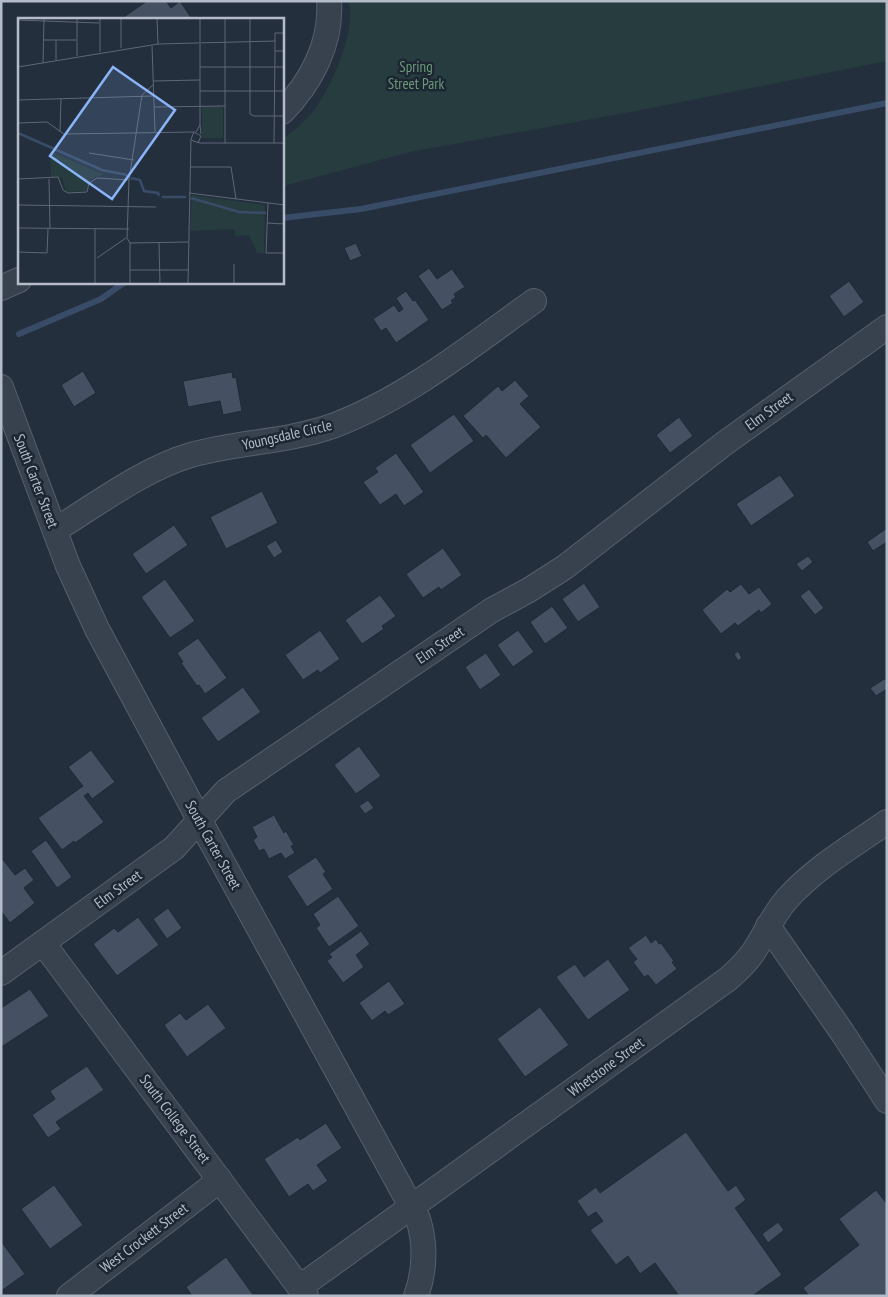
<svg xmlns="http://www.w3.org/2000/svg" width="888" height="1297" viewBox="0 0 888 1297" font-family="'PT Sans Narrow',sans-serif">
	<rect width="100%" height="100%" fill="#242f3e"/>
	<!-- green -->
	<path fill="#263c3f" d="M348,1H887V61L636,111L410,152L283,186V138C294,131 306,121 314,110C331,88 358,28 348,1Z"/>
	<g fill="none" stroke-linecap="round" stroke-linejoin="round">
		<!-- stream -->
		<g stroke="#394c67" stroke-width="6">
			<polyline points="282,218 361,209 887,103"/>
			<polyline points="19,334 101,299 125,282"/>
		</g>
	</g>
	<!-- building -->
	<g fill="#455162" stroke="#1f2835">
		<polygon points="147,1 166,1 171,8 180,1 192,19 121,19"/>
		<polygon points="356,243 362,256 350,261 344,248"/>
		<polygon points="429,268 437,279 452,269 465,287 454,294 456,297 451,301 453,303 442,310 418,276"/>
		<polygon points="849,281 864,302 844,317 829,296"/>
		<polygon points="406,291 413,301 415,300 429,320 396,343 386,328 381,331 373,319 394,305 399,312 403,309 396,298"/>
		<polygon points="83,371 96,393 74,407 61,385"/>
		<polygon points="232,372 233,378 236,377 242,411 223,415 220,401 188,407 183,381"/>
		<polygon points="515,380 529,396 520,404 541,427 506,458 486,435 483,438 463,416 498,386 502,391"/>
		<polygon points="454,414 474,441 430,473 410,445"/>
		<polygon points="679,417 693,436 670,453 656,435"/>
		<polygon points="396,453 424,492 404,506 396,494 380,505 363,482 378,472 375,468"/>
		<polygon points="780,475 795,496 751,526 736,504"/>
		<polygon points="262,491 278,523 226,549 210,517"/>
		<polygon points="174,525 188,545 146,574 132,554"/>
		<polygon points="887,528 887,542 873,551 867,542"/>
		<polygon points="276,540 283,552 274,558 266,546"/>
		<polygon points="443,548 462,575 441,590 439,587 423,598 406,574"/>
		<polygon points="808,556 813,562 802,571 796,564"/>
		<polygon points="165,579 195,621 170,638 141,597"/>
		<polygon points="584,583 600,607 578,622 562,599"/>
		<polygon points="741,584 749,594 759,587 772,604 761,613 759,610 738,626 735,623 721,634 702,610 727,589 730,592"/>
		<polygon points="809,589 824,608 815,615 800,596"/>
		<polygon points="380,595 396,616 382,626 384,629 362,644 345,620"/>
		<polygon points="552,606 568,628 545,644 530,622"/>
		<polygon points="320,630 340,659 320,673 318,670 303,680 285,655"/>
		<polygon points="518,630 534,652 513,667 497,645"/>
		<polygon points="198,638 227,678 205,694 199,685 197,686 181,663 183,662 177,653"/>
		<polygon points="738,651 742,658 738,661 734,654"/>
		<polygon points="486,653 501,675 480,690 465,667"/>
		<polygon points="886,678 887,689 876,696 870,688"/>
		<polygon points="243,687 261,712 218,742 201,718"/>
		<polygon points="359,746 381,776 356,794 334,765"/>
		<polygon points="91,750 115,782 92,799 88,793 84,796 104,822 75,843 74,841 62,850 38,818 83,786 68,767"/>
		<polygon points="368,800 374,808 365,814 359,806"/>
		<polygon points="274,815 284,833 286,831 294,845 291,846 295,853 285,859 281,853 269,859 264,849 259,851 253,840 257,837 252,827"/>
		<polygon points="46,840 72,877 57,888 31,851"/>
		<polygon points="1,857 15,875 25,868 34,880 24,888 35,903 10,923 1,911"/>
		<polygon points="316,857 326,872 323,874 333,889 307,907 287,876"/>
		<polygon points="338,896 359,926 329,947 316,928 320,925 313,914"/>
		<polygon points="168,908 182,928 167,939 153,919"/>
		<polygon points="138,917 159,945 117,976 93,944 114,928 118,932"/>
		<polygon points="361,931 370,944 356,955 364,967 343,983 327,961 332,957 329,954"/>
		<polygon points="646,935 651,943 656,939 659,944 661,943 674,961 672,962 677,969 656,985 648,975 644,977 633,962 637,959 628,948"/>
		<polygon points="608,959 630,990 588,1020 556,977 575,964 584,977"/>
		<polygon points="389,981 405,1004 388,1015 385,1011 372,1021 359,1003"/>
		<polygon points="30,989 49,1016 3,1046 1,1044 1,1008"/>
		<polygon points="208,1004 226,1028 187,1057 164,1025 180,1013 186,1020"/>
		<polygon points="540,1007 569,1045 525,1077 497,1039"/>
		<polygon points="87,1066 104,1090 56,1122 61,1129 48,1138 32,1115 55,1099 50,1091"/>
		<polygon points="326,1123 342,1148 317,1165 328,1181 313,1191 308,1184 289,1197 264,1159 298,1137 300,1140"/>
		<polygon points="686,1132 728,1191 736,1185 746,1200 735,1208 782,1275 752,1296 679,1296 655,1263 640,1274 628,1256 616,1265 590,1230 603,1221 596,1212 588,1217 577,1201 596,1187 600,1193"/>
		<polygon points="54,1185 83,1225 50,1249 21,1209"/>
		<polygon points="876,1190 887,1204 887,1296 809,1296 803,1288 859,1245 839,1219"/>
		<polygon points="778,1222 784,1230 768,1243 762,1234"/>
		<polygon points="1,1241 25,1274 1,1291"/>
		<polygon points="226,1257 254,1296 192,1296 186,1287"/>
	</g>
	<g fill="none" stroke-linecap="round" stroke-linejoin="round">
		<defs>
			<g id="minor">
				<path d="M282,112C311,83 332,43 329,1"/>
				<polyline points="1,288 19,280"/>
				<path d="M1,387L68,566L97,629L200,821L418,1219C426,1243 425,1272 416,1296"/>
				<path d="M55,530C96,505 145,468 191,455C238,442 289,442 335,425C408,397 471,346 534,301"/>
				<polyline points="768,926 842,1032 887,1101"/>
				<polyline points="43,943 306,1296"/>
				<polyline points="1,973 174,848 226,791 492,610 529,590 565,567 725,443 887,327"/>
				<path d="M300,1287L728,979C736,972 745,964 752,954C764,937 772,916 787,899C815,868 852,846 887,822"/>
				<polyline points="69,1296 220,1180"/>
			</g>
		</defs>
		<!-- minor casing -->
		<use href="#minor" stroke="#565f6c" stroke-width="26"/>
		<!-- minor -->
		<use href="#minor" stroke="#38414e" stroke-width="24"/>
	</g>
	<g text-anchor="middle" stroke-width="5" stroke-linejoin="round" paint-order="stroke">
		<!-- park labels -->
		<g font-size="15" fill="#6b9a76" stroke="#1d2633">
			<text x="416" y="72">Spring<tspan x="416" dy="17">Street Park</tspan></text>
		</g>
		<!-- street labels -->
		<g font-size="15" fill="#b4bcc9" stroke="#1d2633">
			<text transform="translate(769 411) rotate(-36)" y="5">Elm Street</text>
			<text transform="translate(287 435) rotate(-13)" y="5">Youngsdale Circle</text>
			<text transform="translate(36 481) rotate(69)" y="5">South Carter Street</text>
			<text transform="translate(440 645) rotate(-34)" y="5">Elm Street</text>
			<text transform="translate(213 845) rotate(61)" y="5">South Carter Street</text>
			<text transform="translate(118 889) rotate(-36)" y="5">Elm Street</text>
			<text transform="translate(606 1067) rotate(-36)" y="5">Whetstone Street</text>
			<text transform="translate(175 1119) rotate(53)" y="5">South College Street</text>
			<text transform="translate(144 1238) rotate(-37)" y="5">West Crockett Street</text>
		</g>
	</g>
	<!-- overview -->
	<g transform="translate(18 18)">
		<rect width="266" height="266" fill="#242f3e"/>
		<path d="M184,89H205V120H184ZM32,133L73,151L86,156L72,162L68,173L48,174L44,160L33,159ZM174,177L247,187L246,236L239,235L231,217L217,218V211L172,213Z" fill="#263c3f"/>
		<path fill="none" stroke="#394c67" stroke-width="2.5" d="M0,115L84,152L109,157M113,160L122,162L126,173L140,175L141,178M144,179H168M173,180L221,194L248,195"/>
		<path fill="none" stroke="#5e6776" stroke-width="1" d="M59,1V38M82,1V34M139,1L140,26M182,1V24M232,1V96L236,98H267M0,2L81,5M267,15H257V33H267M25,22H58M38,22V42M182,26V107M134,28L137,114M103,30V1M25,45L26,1M0,49L140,26L257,23M182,49H267M135,63L182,62M182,73H267M0,82L135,78M136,89L207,88M0,105L29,104L46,116L176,114M42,114L43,81M178,114L182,107L183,116M180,125L183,118L176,114L173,121L175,123L182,125H267M207,125V1M256,125L257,33M71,135L116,142M172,149H213L218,181M0,161L40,159L45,172L50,175L69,174L71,165L79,160L111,162M31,161L32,211M171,175L267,187M250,185L248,235H267M0,187L138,189M249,205L267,206M0,210L111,211M77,211V266M112,225L170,224M141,225L142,266M0,234L29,235L30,211M79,240L108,220M216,246V266M112,252H171M112,266V225L109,220L111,162L124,77L135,67M170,266L173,121"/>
		<path fill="#8ab4f8" fill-opacity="0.15" stroke="#8ab4f8" stroke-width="2.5" d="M95,49L157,92L94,181L32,138Z"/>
		<rect width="266" height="266" fill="none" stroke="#b4bcc9" stroke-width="2.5"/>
	</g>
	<!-- border -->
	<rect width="888" height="1297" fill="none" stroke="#b4bcc9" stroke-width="5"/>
</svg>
